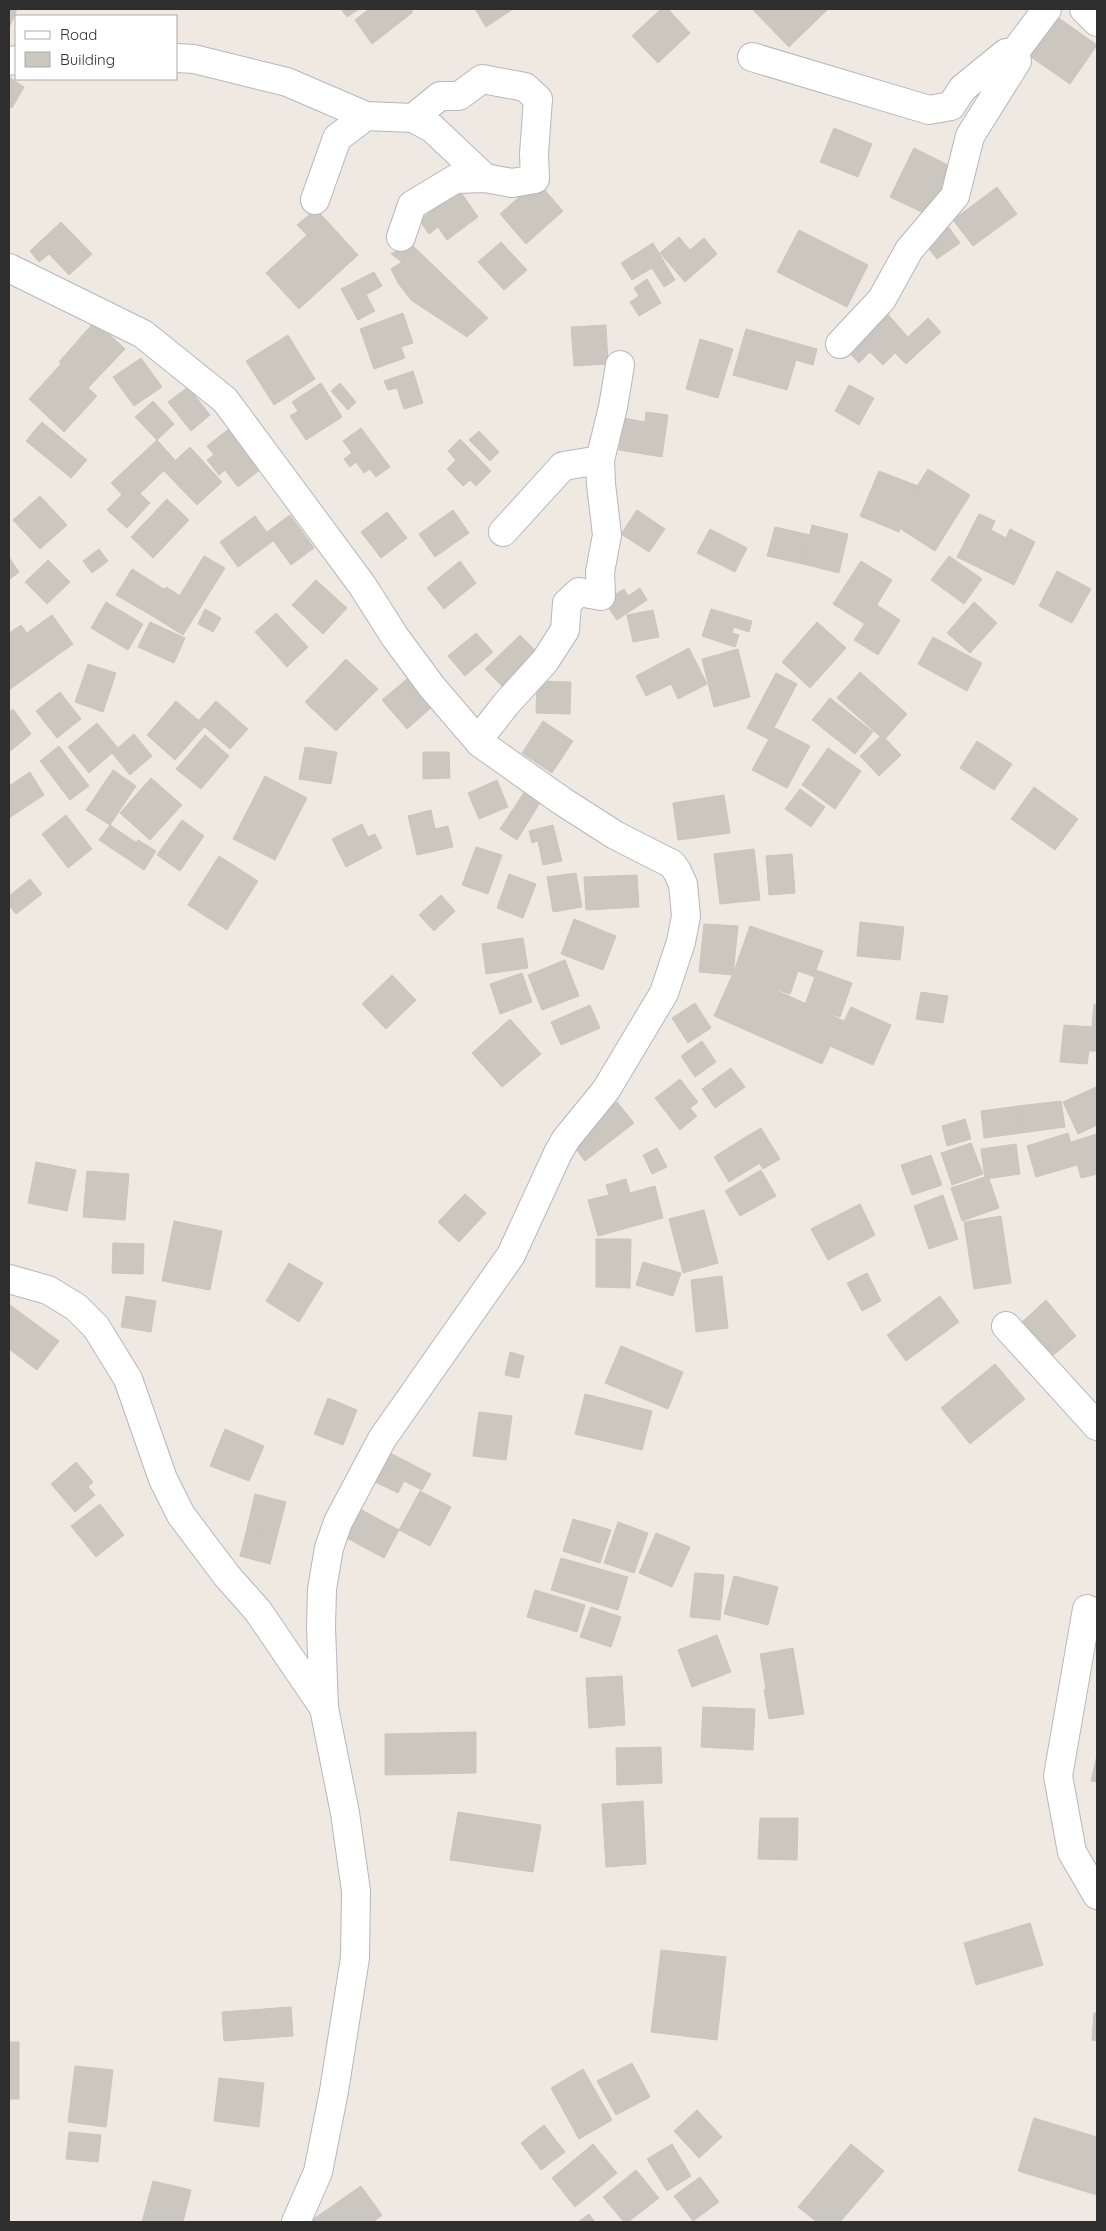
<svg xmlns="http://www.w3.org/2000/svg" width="1106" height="2231" viewBox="0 0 1106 2231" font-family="Quicksand,sans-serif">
	<rect width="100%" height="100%" fill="#efe9e1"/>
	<!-- building -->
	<g fill="#cbc7bf" stroke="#cbc5ba">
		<polygon points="9,9 17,9 9,28"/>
		<polygon points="341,9 359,9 347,17"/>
		<polygon points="369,9 410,9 413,12 372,44 355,20"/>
		<polygon points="475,9 513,9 486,27"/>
		<polygon points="661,9 668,9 690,33 658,63 632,36"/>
		<polygon points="752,9 828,9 789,47"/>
		<polygon points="1056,16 1097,45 1070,84 1028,55"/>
		<polygon points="9,77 24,87 12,108 9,106"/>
		<polygon points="834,128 872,144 858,177 820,162"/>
		<polygon points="914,148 952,167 928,215 890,197"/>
		<polygon points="537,181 563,211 526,244 500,214"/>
		<polygon points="997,187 1017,214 973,246 953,220"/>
		<polygon points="460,191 478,217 447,240 438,227 429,234 419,220"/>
		<polygon points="316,209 358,255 299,309 266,273 307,235 297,225"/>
		<polygon points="61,222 92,254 69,275 49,254 39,262 30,251"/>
		<polygon points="945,222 960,243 937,259 922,240"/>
		<polygon points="799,230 868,265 847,307 777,272"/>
		<polygon points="679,237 690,250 704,238 717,254 685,282 660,253"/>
		<polygon points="501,242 527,270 504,290 478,262"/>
		<polygon points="410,243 488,318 467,337 411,300 398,283 391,269 402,262 391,254"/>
		<polygon points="653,243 675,280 664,287 652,268 632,280 621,263"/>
		<polygon points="374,272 382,286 366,295 375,311 358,320 341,289"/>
		<polygon points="647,279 661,303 639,316 630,302 639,296 634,288"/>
		<polygon points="884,310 908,337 928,318 941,332 906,364 895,353 883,365 870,352 859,363 844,347"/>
		<polygon points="403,313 413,343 401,347 405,358 374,369 360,329"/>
		<polygon points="95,321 125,349 88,388 59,362"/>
		<polygon points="606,325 608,364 574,366 571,327"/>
		<polygon points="746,329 817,349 813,365 796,360 787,390 733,375"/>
		<polygon points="288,335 315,379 274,405 246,361"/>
		<polygon points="700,339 733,349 718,398 686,389"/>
		<polygon points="141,358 162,387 134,406 113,377"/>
		<polygon points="61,364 97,396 64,432 29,399"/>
		<polygon points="413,371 423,403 404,409 397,388 388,390 384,381"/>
		<polygon points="321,383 342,417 306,440 290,416 298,411 292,402"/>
		<polygon points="340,383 356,402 348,410 331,391"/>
		<polygon points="849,385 874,398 859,425 835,411"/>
		<polygon points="188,387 210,415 191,431 168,402"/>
		<polygon points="153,401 174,424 157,440 135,417"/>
		<polygon points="646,412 668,415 662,457 619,450 624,418 645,422"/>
		<polygon points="42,422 87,460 71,478 26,441"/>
		<polygon points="230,428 261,469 238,487 225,470 219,475 207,460 214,455 207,446"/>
		<polygon points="361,428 390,467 376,477 370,469 364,473 356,462 350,467 344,459 352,453 343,441"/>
		<polygon points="479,431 499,452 490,461 469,440"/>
		<polygon points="460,439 491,471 476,486 470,480 463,486 447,469 456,460 448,451"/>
		<polygon points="157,440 175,460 130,503 111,483"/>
		<polygon points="190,447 222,482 197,505 164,471"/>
		<polygon points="928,469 970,495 935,551 893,524"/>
		<polygon points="879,471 918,486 899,532 860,516"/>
		<polygon points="131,485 150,503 127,528 107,510"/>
		<polygon points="40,496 67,525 40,549 13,520"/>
		<polygon points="167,499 189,520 153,558 131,537"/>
		<polygon points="453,510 469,533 435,557 419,534"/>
		<polygon points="637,510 665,529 649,552 621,534"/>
		<polygon points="387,512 407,538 381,558 361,532"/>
		<polygon points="979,514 995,521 991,530 1006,538 1010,529 1035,542 1014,585 957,557"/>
		<polygon points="290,515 314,548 291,565 267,532"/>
		<polygon points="255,516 273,541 238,567 220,542"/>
		<polygon points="812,525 848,534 839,573 803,564"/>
		<polygon points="775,527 810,535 803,564 767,556"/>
		<polygon points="710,529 747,548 735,572 697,553"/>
		<polygon points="99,549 108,561 92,573 83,561"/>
		<polygon points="204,556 225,568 200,608 180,595"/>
		<polygon points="949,556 982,579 964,604 931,580"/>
		<polygon points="9,557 19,572 9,580"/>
		<polygon points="48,560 70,582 47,604 25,582"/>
		<polygon points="460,561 476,583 444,609 427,588"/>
		<polygon points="861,561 892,580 865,624 833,604"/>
		<polygon points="132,569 164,589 149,614 116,595"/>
		<polygon points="1057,571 1091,589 1072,623 1039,606"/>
		<polygon points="316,580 347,608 323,634 292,605"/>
		<polygon points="166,587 200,608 183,635 149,614"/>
		<polygon points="640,588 647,600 617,620 604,601 624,589 628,596"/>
		<polygon points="106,602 143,624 128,650 91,628"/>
		<polygon points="974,602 997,623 970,653 947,633"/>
		<polygon points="877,605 900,620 878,655 854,640"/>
		<polygon points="205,609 221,618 213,632 198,624"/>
		<polygon points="711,609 752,621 749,632 734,627 732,633 739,635 735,647 702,636"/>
		<polygon points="653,610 659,637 633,642 627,615"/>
		<polygon points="276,613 308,647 287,667 255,632"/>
		<polygon points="52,615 73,644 9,690 9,633 21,625 27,633"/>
		<polygon points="150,622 185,638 174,663 138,647"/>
		<polygon points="817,622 846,648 810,688 782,662"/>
		<polygon points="476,633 493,652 465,676 448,656"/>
		<polygon points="520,635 544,659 509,693 485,669"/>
		<polygon points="933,637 982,663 967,691 918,664"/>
		<polygon points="689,648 707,684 678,699 671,684 646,696 636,676"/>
		<polygon points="738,649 750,697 714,707 702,659"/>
		<polygon points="346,659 378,689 336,731 305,702"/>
		<polygon points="88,664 116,673 103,712 75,702"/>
		<polygon points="860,672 907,714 884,740 837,698"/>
		<polygon points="776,673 797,684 768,739 747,728"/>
		<polygon points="407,679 432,707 407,729 382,700"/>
		<polygon points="537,681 571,682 570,714 536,713"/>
		<polygon points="60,692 81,719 57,738 36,711"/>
		<polygon points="830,698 873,732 855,754 812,720"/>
		<polygon points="176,701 205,726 175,760 147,735"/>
		<polygon points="216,701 248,729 230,749 198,721"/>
		<polygon points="13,709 31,734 9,752 9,712"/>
		<polygon points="543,721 573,741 552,773 522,753"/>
		<polygon points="97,723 118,748 89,773 68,747"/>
		<polygon points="775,728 810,746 787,788 752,770"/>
		<polygon points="134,734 152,756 130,775 112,753"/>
		<polygon points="205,735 229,756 201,789 176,769"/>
		<polygon points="882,735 901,755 879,776 860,756"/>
		<polygon points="977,741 1012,764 994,790 960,768"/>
		<polygon points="59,746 89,786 70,800 40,761"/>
		<polygon points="305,747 337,752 331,784 299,779"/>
		<polygon points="828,748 861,771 835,809 802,785"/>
		<polygon points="423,752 449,752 450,778 423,779"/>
		<polygon points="113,770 136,786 110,825 86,810"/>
		<polygon points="30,772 44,795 9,818 9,786"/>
		<polygon points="265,776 307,798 275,860 233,839"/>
		<polygon points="151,778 182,805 150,840 120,813"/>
		<polygon points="497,780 508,807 479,819 468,793"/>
		<polygon points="1034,787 1078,819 1055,850 1011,819"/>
		<polygon points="800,789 825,807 811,827 785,809"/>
		<polygon points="525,791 541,801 517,840 500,829"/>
		<polygon points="724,795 730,833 678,840 673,803"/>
		<polygon points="431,810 435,829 448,826 453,847 417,855 408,816"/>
		<polygon points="66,815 92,849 68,868 42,834"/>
		<polygon points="182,820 204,836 180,871 157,855"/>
		<polygon points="362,824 368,837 375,834 382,848 346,867 332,839"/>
		<polygon points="110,825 137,843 126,858 99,840"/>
		<polygon points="553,825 562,861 543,865 538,841 532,843 529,831"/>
		<polygon points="138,840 156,851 144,870 126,858"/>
		<polygon points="476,847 502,855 488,894 462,885"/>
		<polygon points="754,849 760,900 720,904 714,854"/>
		<polygon points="792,854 795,893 769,895 766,856"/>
		<polygon points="219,856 258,881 227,930 188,905"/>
		<polygon points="576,873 582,907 553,912 547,877"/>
		<polygon points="509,874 536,884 523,918 497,908"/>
		<polygon points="637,875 639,907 586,910 584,877"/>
		<polygon points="30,879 42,894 16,914 9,905 9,896"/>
		<polygon points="441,895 455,911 434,931 419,915"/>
		<polygon points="574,919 616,936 603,970 561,954"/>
		<polygon points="860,922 904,927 900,960 857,956"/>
		<polygon points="704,924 738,926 733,975 699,972"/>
		<polygon points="750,926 823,951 816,970 852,983 840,1017 805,1005 815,977 798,971 790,994 733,974"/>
		<polygon points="523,938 528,968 486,974 482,944"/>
		<polygon points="565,960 579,996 542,1010 528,975"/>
		<polygon points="734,971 844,1021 851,1007 891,1025 873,1065 830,1046 822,1064 714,1016"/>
		<polygon points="522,973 532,1002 500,1014 490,984"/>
		<polygon points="392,975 416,1000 386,1029 362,1004"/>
		<polygon points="921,992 948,996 943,1023 916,1019"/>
		<polygon points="695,1003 711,1028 688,1043 672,1018"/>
		<polygon points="1094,1004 1097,1005 1097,1051 1089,1051 1087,1064 1060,1062 1064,1025 1092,1027"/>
		<polygon points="590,1005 600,1028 561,1045 551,1022"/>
		<polygon points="510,1019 541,1054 502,1087 472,1053"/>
		<polygon points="702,1041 716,1062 695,1077 681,1056"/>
		<polygon points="731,1068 745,1087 715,1108 702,1089"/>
		<polygon points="680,1079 698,1102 690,1108 697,1116 680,1130 655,1098"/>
		<polygon points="1096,1087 1097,1125 1078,1134 1063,1102"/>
		<polygon points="1061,1101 1065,1127 1021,1133 1018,1106"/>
		<polygon points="617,1102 634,1123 585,1161 569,1140"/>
		<polygon points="1018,1106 1021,1133 984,1138 981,1111"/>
		<polygon points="965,1119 971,1139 947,1146 942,1126"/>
		<polygon points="761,1128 780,1159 763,1169 744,1138"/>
		<polygon points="1068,1133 1077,1165 1036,1177 1027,1146"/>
		<polygon points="1097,1134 1097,1174 1081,1178 1071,1142"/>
		<polygon points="744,1138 760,1163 729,1182 714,1157"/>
		<polygon points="971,1143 983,1174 952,1185 941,1153"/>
		<polygon points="1016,1144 1020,1174 985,1179 981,1149"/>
		<polygon points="657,1148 667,1167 652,1174 643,1155"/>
		<polygon points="931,1155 942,1185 912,1195 901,1165"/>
		<polygon points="36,1162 76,1170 67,1211 28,1203"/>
		<polygon points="761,1170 776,1196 740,1216 725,1191"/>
		<polygon points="87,1171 129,1174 125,1220 83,1217"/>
		<polygon points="988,1176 999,1208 962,1221 951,1188"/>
		<polygon points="626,1179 630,1193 655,1186 663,1218 598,1236 588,1200 609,1195 606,1185"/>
		<polygon points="465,1194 486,1213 459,1242 438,1222"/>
		<polygon points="943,1195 958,1239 929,1249 914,1206"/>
		<polygon points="860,1204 875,1235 828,1260 811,1229"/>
		<polygon points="704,1210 718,1263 683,1273 669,1219"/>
		<polygon points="1001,1216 1011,1283 974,1289 964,1222"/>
		<polygon points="174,1221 222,1231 210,1290 162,1281"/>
		<polygon points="596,1239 631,1239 630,1288 596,1287"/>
		<polygon points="113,1243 144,1244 143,1274 112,1273"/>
		<polygon points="643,1262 681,1273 673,1296 636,1285"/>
		<polygon points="289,1263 323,1283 299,1322 266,1301"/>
		<polygon points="867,1273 881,1301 862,1311 847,1283"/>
		<polygon points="722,1276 728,1328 696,1332 691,1280"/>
		<polygon points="126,1296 156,1301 151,1332 121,1327"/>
		<polygon points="940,1296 959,1322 906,1361 887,1335"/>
		<polygon points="1046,1300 1076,1336 1050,1358 1021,1323"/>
		<polygon points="10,1305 59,1341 37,1370 9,1349"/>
		<polygon points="621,1346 683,1372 668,1409 605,1383"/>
		<polygon points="510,1352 524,1356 519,1378 505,1375"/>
		<polygon points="995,1364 1025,1399 970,1444 941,1408"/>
		<polygon points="585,1394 652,1411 642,1450 575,1434"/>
		<polygon points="328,1398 357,1410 343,1445 314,1434"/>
		<polygon points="479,1412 512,1416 506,1460 473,1456"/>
		<polygon points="225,1429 264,1446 249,1481 210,1466"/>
		<polygon points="386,1451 431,1474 422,1490 404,1481 398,1493 371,1480"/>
		<polygon points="76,1462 93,1482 88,1487 95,1495 75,1512 51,1484"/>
		<polygon points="420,1491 451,1507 430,1546 399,1530"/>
		<polygon points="255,1494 286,1502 277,1536 247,1529"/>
		<polygon points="100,1504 124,1535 96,1557 71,1526"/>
		<polygon points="358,1508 399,1530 384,1558 343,1536"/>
		<polygon points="573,1519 611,1530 600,1563 563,1551"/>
		<polygon points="618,1522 648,1533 634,1573 604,1563"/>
		<polygon points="247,1529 277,1536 270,1564 240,1556"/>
		<polygon points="656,1533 690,1547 672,1587 639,1573"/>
		<polygon points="561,1558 628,1577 618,1610 551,1590"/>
		<polygon points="695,1573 724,1575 720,1620 690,1617"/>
		<polygon points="734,1576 778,1587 768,1625 724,1614"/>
		<polygon points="535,1590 585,1605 577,1632 527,1617"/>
		<polygon points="591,1607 621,1617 611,1647 580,1637"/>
		<polygon points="717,1635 731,1672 692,1687 678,1650"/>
		<polygon points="793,1648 799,1684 766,1689 760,1654"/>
		<polygon points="622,1676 625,1725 589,1728 586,1678"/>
		<polygon points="799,1684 804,1714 769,1719 764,1690"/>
		<polygon points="703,1707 755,1709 753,1750 701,1747"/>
		<polygon points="476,1732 476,1773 385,1775 385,1734"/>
		<polygon points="661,1747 662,1783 617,1785 616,1748"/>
		<polygon points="1097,1755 1097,1782 1091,1781"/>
		<polygon points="643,1801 646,1864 606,1867 602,1804"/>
		<polygon points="458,1812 541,1825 533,1872 450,1860"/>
		<polygon points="760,1818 798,1818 797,1860 758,1859"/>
		<polygon points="1030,1923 1043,1965 976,1985 964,1943"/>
		<polygon points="661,1950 726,1957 717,2040 651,2032"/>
		<polygon points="291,2007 293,2036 224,2041 222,2012"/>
		<polygon points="1094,2013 1097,2013 1097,2041 1092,2040"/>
		<rect x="9" y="2042" width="10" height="57"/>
		<polygon points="632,2063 650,2097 616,2115 597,2081"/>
		<polygon points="75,2066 113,2070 106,2127 68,2122"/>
		<polygon points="583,2069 612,2120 579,2139 551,2088"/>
		<polygon points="219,2078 264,2083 259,2127 214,2121"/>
		<polygon points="697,2110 722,2137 699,2158 674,2131"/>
		<polygon points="1034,2118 1097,2137 1097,2195 1018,2171"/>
		<polygon points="544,2125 565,2152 541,2170 521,2143"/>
		<polygon points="69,2132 101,2135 98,2162 66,2159"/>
		<polygon points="593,2144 617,2173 575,2207 552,2178"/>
		<polygon points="672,2144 691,2176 667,2191 647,2159"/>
		<polygon points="851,2144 884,2171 840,2222 817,2222 798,2207"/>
		<polygon points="636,2170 659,2198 628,2222 624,2222 603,2197"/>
		<polygon points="700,2177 719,2202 693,2221 674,2196"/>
		<polygon points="153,2181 191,2190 183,2222 142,2222"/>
		<polygon points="361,2186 382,2215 373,2222 314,2222 312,2220"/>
		<polygon points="589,2214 595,2222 578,2222"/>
	</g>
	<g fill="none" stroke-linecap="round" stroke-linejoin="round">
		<defs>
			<g id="minor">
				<polyline points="1084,9 1097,22"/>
				<polyline points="1014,53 1047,9"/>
				<polyline points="752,57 929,110 951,106 963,88 1006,53 1014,53 1017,61 970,136 955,196 909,250 882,299 840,344"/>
				<polyline points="176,58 194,59 287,82 366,116 413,118 432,128 485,178"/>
				<polyline points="9,61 16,60"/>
				<polyline points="315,200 337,138 366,116"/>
				<polyline points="401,237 412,205 455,179 485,178 512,183 535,179 534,154 538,99 525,87 482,79 459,96 440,96 413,118"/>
				<polyline points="9,268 143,334 225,400 362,585 395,637 432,687 480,743 562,801 615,835 672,864 677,871 683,884 686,916 681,942 664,993 606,1090 566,1139 558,1153 511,1255 382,1439 338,1522 329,1548 322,1589 321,1627 324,1708 345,1813 356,1891 355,1958 334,2091 318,2172 296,2222"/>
				<polyline points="600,460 613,407 620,365"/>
				<polyline points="480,743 485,731 506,704 545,661 565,630 567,603 579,592 601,596 600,572 607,535 601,484 600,460 563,466 503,532"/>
				<polyline points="9,1279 48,1290 76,1307 96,1327 128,1379 163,1479 181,1515 227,1576 258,1611 324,1708"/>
				<polyline points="1006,1326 1097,1426"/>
				<polyline points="1087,1609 1058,1776 1072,1852 1097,1895"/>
			</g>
		</defs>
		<!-- minor casing -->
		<use href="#minor" stroke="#b4b7c1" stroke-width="30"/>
		<!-- minor -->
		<use href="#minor" stroke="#fff" stroke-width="28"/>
	</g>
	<!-- border -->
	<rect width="1106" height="2231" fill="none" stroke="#2e2e2e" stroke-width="20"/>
	<!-- legend -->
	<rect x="15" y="15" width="162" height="65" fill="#ffffff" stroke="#ababab"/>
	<rect x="25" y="31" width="25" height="8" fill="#ffffff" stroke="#ababab"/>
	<text x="60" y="40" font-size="15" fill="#2e2e2e">Road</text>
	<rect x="25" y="52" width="25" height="15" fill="#cbc7bf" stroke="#ababab"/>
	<text x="60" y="65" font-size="15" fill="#2e2e2e">Building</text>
</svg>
